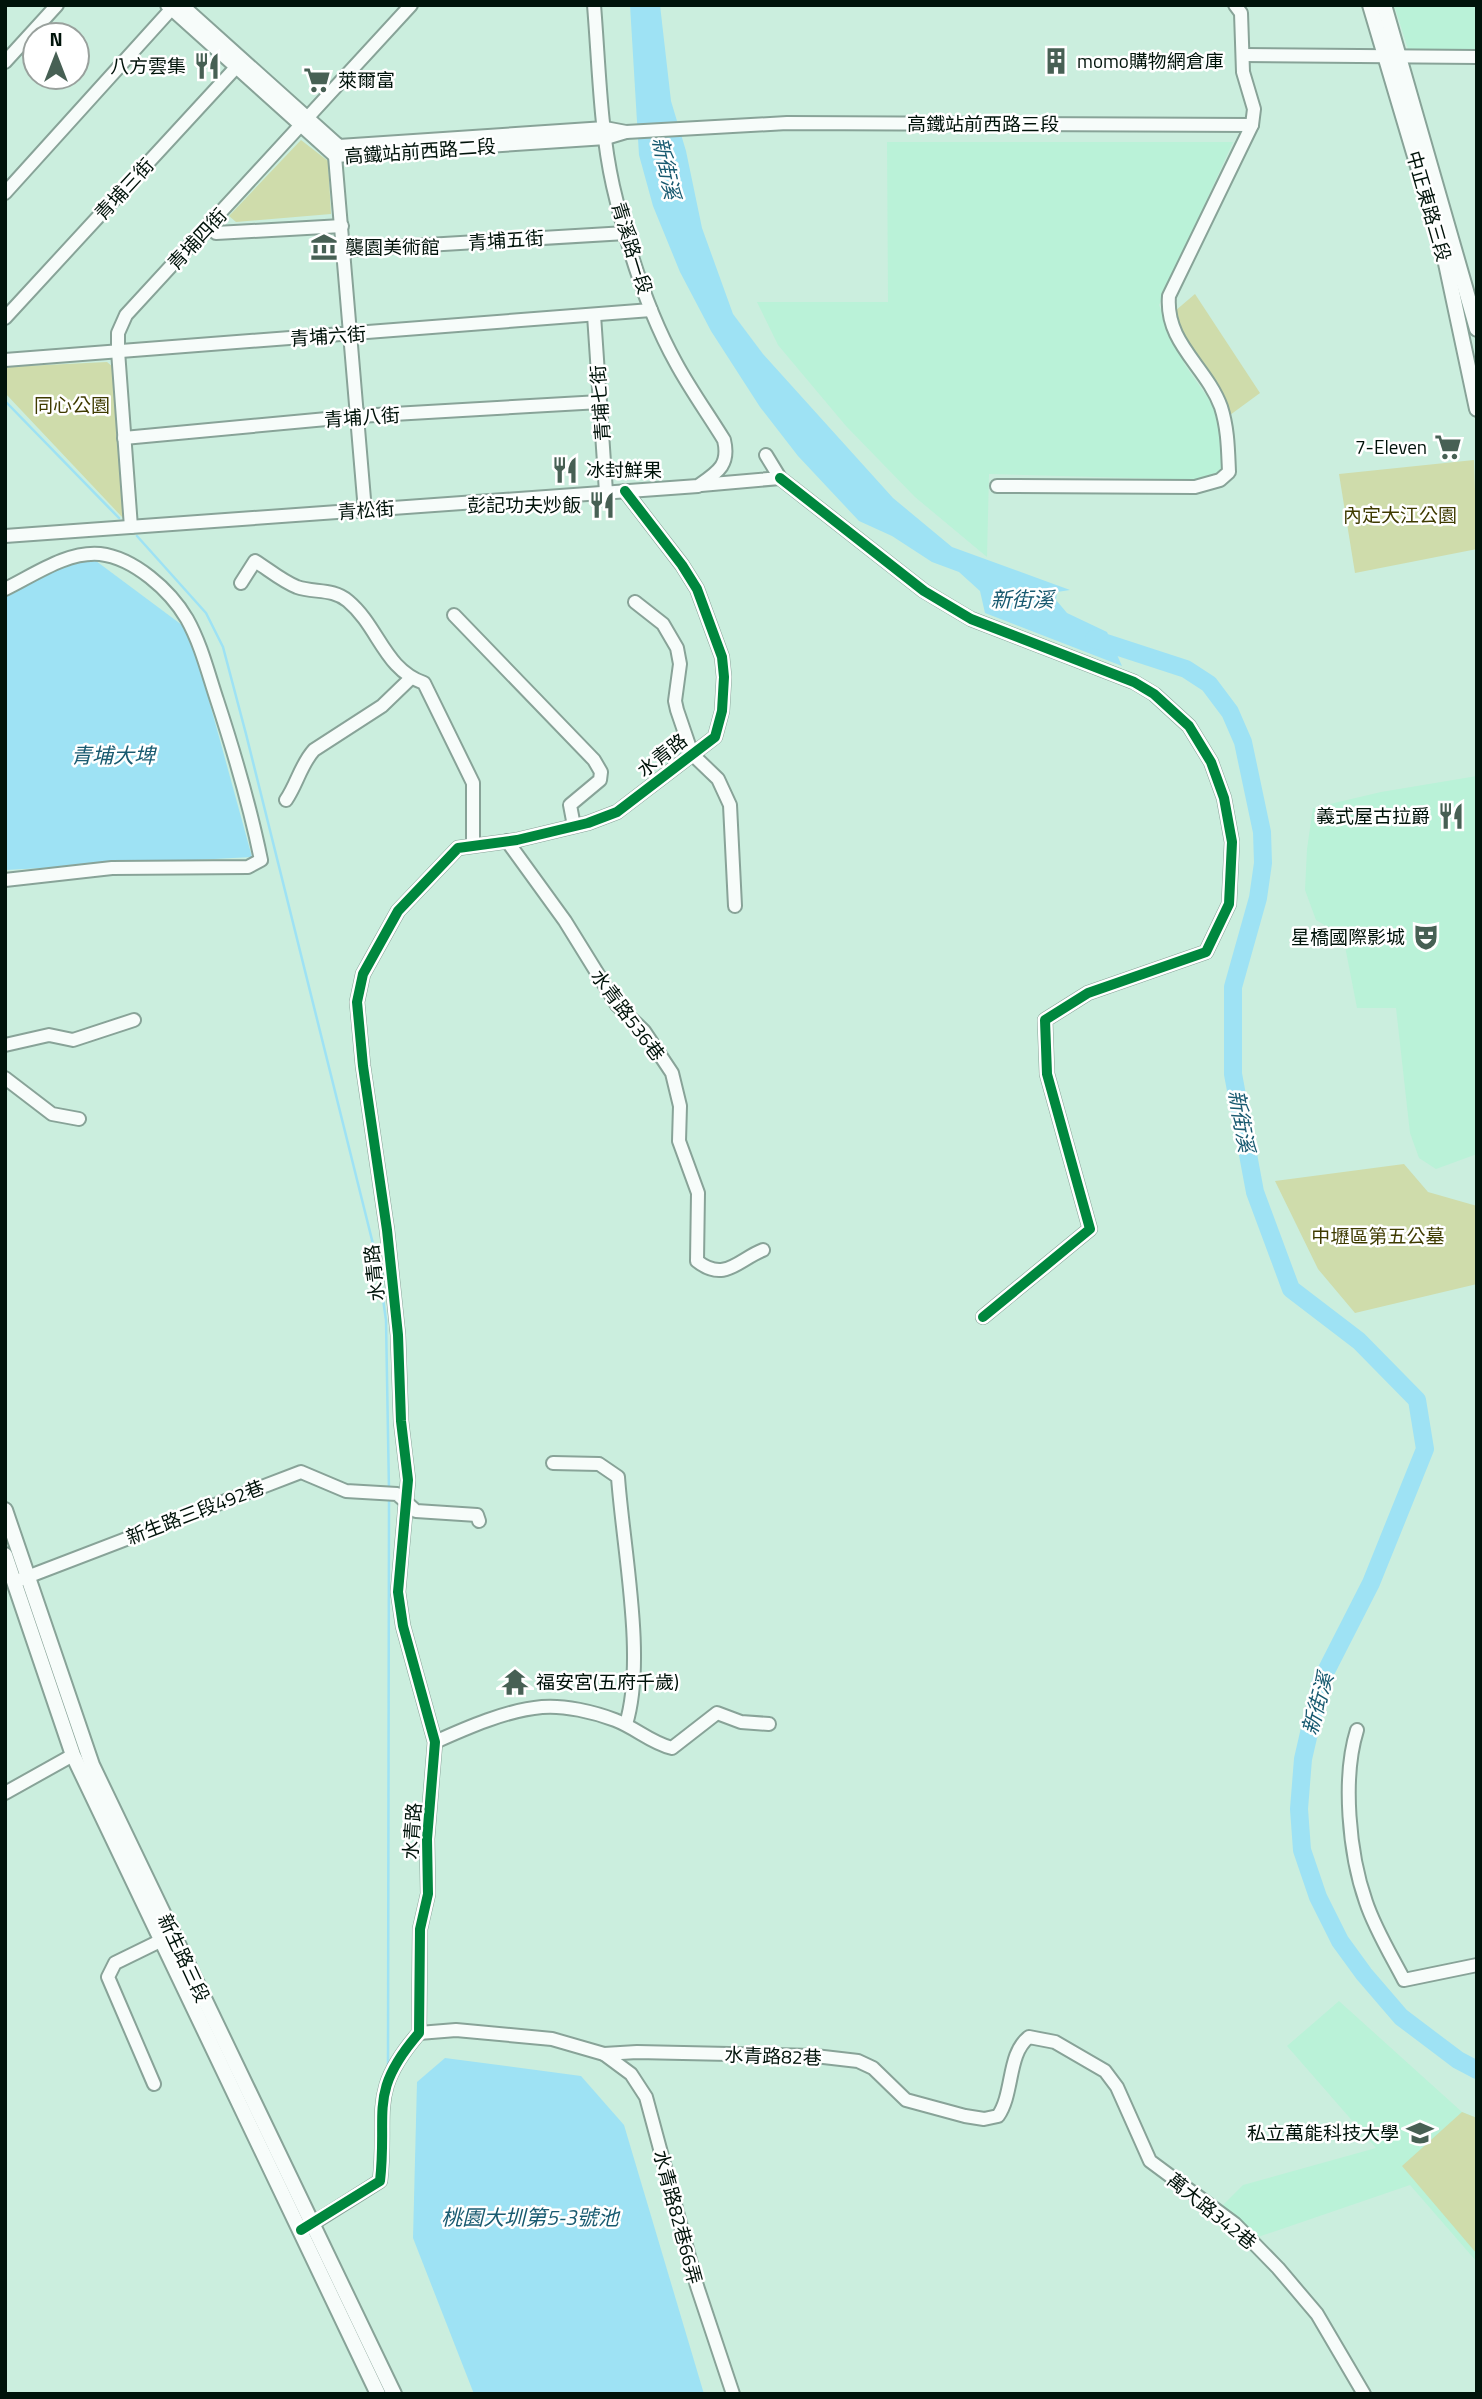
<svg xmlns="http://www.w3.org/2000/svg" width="1482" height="2399" viewBox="0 0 1482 2399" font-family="'Titillium Web','Noto Sans TC',sans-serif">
	<rect width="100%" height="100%" fill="#cbeede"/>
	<!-- built -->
	<g fill="#baf2d8">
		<polygon points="1394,5 1477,5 1477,52 1409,52"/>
		<polygon points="887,142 1233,142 1159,305 1185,365 1215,408 1221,423 1223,463 1219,473 1205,480 989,474 987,557 915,497 846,426 778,345 757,302 888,302"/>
		<polygon points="1477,776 1477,1154 1436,1169 1419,1158 1410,1133 1396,1008 1357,1008 1343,936 1316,920 1305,890 1307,849 1313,808 1381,792"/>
		<polygon points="1339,2001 1462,2112 1477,2118 1477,2262 1410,2185 1258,2237 1221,2207 1243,2185 1376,2148 1287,2046"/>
	</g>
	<!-- green -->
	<g fill="#cfdcab">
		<polygon points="301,140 328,161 331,214 236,222 229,216"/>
		<polygon points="1195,294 1260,393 1230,415 1181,330 1175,311"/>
		<polygon points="107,362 113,367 123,518 5,393 5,367"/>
		<polygon points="1474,460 1477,549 1355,573 1339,474"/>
		<polygon points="1404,1164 1428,1192 1477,1206 1477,1284 1355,1313 1318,1269 1275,1181"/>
		<polygon points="1462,2112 1477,2118 1477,2254 1402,2166"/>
	</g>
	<!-- water -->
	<g fill="#9ee2f4">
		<polygon points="630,5 660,5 671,101 686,151 702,228 733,314 763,354 893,498 952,547 1070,590 1057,592 1056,600 1067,613 1107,632 1122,666 985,613 980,591 959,572 932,562 892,536 859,521 798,456 760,407 711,331 680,272 653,206 639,155"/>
		<polygon points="88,555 190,631 252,857 5,870 5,593"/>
		<polygon points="445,2058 581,2076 624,2125 704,2394 474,2394 413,2238 417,2082"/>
	</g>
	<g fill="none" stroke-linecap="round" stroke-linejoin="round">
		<!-- stream -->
		<g stroke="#9ee2f4" stroke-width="2.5">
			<polyline points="5,401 119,518"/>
			<polyline points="137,536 206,613 223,647 246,734 378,1264 386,1320 389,1491"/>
			<polyline points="388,2065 389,1498"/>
		</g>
		<!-- river -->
		<polyline stroke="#9ee2f4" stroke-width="18" points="1094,639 1186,669 1209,684 1230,712 1243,742 1262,832 1263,863 1258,898 1233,987 1233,1074 1255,1192 1291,1289 1359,1341 1417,1400 1425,1449 1371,1583 1321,1681 1303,1759 1299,1809 1302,1850 1318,1897 1340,1941 1364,1974 1401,2017 1458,2060 1477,2070"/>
		<defs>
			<g id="minor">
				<polyline points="167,5 335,156 606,138 626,132 605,128 339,146 182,5"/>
				<polyline points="1243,55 1477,57"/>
				<polyline points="5,62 57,5"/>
				<polyline points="626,132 787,123 1252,125"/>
				<polyline points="335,156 365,511"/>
				<polyline points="5,193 175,5"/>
				<polyline points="209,226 216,233 342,226"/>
				<polyline points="344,250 626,233"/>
				<polyline points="594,315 606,492"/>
				<polyline points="5,318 240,63"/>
				<polyline points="5,360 651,310"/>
				<polyline points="124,438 359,416 600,402"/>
				<polyline points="780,478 924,591 971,619 1134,682 1154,694 1189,726 1211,762 1224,798 1232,842 1229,904 1206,952 1088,993 1045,1020 1047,1074 1090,1229 983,1317"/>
				<polyline points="701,485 780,478 766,455"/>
				<path d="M997,486L1195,487L1220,480L1229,472C1228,450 1228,429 1221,407C1206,366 1165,343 1169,296L1252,125L1254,109L1243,72L1241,13L1235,5"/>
				<polyline points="131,527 118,351 118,333 126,315 411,5"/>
				<path d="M5,536L698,486C718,472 730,465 724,440C708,414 690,389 676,363C646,309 627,246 613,186C600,128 599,65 594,5"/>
				<path d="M241,583L255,561C268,569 282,581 297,587C314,593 333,588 348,601C379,627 384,669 424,683L473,783V845"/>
				<path d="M5,589C34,575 67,551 100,554C134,558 170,590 187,619C201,644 208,673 217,700C234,752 250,806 261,860L248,867L112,868L5,880"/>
				<polyline points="635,602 663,624 677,648 680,664 675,701 677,710 692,754 718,779 730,805 735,906"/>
				<polyline points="454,615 594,760 601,772 600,780 570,805 574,826"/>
				<path d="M286,800C297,784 301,764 314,750L382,706L411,678"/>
				<path d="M507,841L565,921L617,1005L644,1031L672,1073L680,1106L679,1141L698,1193L697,1261C725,1283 739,1259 763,1250"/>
				<polyline points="5,1045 49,1035 73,1040 134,1020"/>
				<polyline points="5,1078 52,1114 79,1119"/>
				<path d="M553,1463L599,1464L618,1477C623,1548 646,1659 626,1724"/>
				<polyline points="14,1582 301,1472 346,1491 397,1494 416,1511 477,1515 479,1521"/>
				<path d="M1357,1730C1342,1778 1349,1854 1366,1902C1375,1929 1391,1955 1404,1980L1477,1965"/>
				<path d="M435,1742C466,1728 507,1710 542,1707C564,1705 594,1712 615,1720C636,1728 651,1743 672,1748L717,1713L741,1722L769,1724"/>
				<polyline points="5,1793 73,1755"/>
				<path d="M419,2033L456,2030L552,2039L604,2054L637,2052L815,2056L858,2061L873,2068L906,2100L965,2116L984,2119L998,2116C1014,2093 1007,2054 1029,2037L1055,2042L1105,2071L1117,2087L1150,2161L1235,2224L1278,2268L1317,2314L1364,2394"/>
				<polyline points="604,2054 631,2074 646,2097 697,2286 733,2394"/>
				<polyline points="154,2084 108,1977 115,1963 160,1941"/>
				<path d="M304,2229L380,2181C388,2111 367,2093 419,2033L420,1929L428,1894L427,1839L435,1742L403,1626L398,1592L408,1480L401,1421L398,1335L387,1230L363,1066L357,1002L363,974L398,911L458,848L517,840L588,823L617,812L715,737L722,711L724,677L722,657L697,589L682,565L625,491"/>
			</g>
			<g id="major">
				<polyline points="1370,5 1444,254 1477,409"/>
				<polyline points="1384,5 1477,329"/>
				<polyline points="5,1510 92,1765 394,2394"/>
				<polyline points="5,1555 73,1755 378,2394"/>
			</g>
		</defs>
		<!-- minor casing -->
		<use href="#minor" stroke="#88a398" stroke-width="16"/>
		<!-- major casing -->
		<use href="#major" stroke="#88a398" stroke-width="18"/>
		<!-- minor -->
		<use href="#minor" stroke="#f7fcfa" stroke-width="12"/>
		<!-- major -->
		<use href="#major" stroke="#f7fcfa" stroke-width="14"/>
		<defs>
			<g id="cycleway">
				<polyline points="780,478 924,591 971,619 1134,682 1154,694 1189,726 1211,762 1224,798 1232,842 1229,904 1206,952 1088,993 1045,1020 1047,1074 1090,1229 983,1317"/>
				<path d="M301,2230L380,2181C388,2111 367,2093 419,2033L420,1929L428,1894L427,1839L435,1742L403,1626L398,1592L408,1480L401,1421L398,1335L387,1230L363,1066L357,1002L363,974L398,911L458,848L517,840L588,823L617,812L715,737L722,711L724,677L722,657L697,589L682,565L625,491"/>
			</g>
		</defs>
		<!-- cycleway casing -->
		<use href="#cycleway" stroke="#fff" stroke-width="15"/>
		<!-- cycleway -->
		<use href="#cycleway" stroke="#00873e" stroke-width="10"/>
	</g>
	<!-- icons -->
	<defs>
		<symbol id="building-bare" viewBox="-9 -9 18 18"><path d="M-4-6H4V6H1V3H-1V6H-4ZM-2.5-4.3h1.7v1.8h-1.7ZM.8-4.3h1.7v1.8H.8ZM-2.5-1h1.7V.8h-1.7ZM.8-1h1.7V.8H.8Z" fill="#476054" stroke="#fff" stroke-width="2.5" paint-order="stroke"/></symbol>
		<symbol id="restaurant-bare" viewBox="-9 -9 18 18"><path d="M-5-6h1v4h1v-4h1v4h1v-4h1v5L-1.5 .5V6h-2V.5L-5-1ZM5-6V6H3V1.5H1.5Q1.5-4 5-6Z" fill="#476054" stroke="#fff" stroke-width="2.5" paint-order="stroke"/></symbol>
		<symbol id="supermarket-bare" viewBox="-9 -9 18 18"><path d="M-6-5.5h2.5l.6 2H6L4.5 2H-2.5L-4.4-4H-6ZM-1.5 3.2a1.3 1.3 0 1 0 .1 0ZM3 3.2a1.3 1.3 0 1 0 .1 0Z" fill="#476054" stroke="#fff" stroke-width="2.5" paint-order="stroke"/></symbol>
		<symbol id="museum-bare" viewBox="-9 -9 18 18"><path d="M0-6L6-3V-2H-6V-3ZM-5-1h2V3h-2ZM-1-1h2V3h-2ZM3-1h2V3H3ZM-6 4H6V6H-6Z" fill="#476054" stroke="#fff" stroke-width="2.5" paint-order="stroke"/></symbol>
		<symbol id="theatre-bare" viewBox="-9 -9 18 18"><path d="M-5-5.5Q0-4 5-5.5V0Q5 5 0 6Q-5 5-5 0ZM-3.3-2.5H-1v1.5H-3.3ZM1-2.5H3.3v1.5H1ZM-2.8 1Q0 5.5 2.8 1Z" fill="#476054" stroke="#fff" stroke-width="2.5" paint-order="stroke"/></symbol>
		<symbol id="temple-bare" viewBox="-9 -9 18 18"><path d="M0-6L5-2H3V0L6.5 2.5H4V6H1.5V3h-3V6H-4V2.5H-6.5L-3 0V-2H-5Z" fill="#476054" stroke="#fff" stroke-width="2.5" paint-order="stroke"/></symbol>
		<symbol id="university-bare" viewBox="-9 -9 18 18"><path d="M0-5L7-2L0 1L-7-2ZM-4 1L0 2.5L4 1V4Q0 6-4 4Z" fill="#476054" stroke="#fff" stroke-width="2.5" paint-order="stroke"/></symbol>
	</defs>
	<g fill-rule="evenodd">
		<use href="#building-bare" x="1037" y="42" width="38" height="38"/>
		<use href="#restaurant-bare" x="188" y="47" width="38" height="38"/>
		<use href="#supermarket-bare" x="298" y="61" width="38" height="38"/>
		<use href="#museum-bare" x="305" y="228" width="38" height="38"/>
		<use href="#supermarket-bare" x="1429" y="428" width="38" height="38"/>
		<use href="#restaurant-bare" x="546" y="451" width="38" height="38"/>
		<use href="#restaurant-bare" x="583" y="486" width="38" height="38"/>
		<use href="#restaurant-bare" x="1432" y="797" width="38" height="38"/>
		<use href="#theatre-bare" x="1407" y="918" width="38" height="38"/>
		<use href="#temple-bare" x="496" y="1663" width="38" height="38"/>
		<use href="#university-bare" x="1401" y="2114" width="38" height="38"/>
	</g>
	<g text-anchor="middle" stroke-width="5" stroke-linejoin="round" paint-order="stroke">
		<!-- poi labels -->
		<g font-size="19" fill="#00130a" stroke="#fff" text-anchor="end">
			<text x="1077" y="68" text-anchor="start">momo購物網倉庫</text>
			<text x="186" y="73">八方雲集</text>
			<text x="338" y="87" text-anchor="start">萊爾富</text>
			<text x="345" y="254" text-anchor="start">襲園美術館</text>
			<text x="1427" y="454">7-Eleven</text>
			<text x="586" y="477" text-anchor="start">冰封鮮果</text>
			<text x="581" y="512">彭記功夫炒飯</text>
			<text x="1430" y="823">義式屋古拉爵</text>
			<text x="1405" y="944">星橋國際影城</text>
			<text x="536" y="1689" text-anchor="start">福安宮(五府千歲)</text>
			<text x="1399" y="2140">私立萬能科技大學</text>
		</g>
		<!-- street labels -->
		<g font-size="19" fill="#00130a" stroke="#fff">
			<text x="983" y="131">高鐵站前西路三段</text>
			<text transform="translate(420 151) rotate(-4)" y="7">高鐵站前西路二段</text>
			<text transform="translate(124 189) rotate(-47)" y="7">青埔三街</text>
			<text transform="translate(1429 206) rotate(74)" y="7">中正東路三段</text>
			<text transform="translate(197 239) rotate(-47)" y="7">青埔四街</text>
			<text transform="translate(506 240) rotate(-4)" y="7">青埔五街</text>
			<text transform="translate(632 248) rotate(73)" y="7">青溪路一段</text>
			<text transform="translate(328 336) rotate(-4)" y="7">青埔六街</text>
			<text transform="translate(600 403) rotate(-94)" y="7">青埔七街</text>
			<text transform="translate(362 417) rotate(-4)" y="7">青埔八街</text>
			<text transform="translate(366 510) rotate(-4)" y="7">青松街</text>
			<text transform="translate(662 755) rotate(-38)" y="7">水青路</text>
			<text transform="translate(628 1015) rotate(53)" y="7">水青路536巷</text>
			<text transform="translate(374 1273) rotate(-96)" y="7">水青路</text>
			<text transform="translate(195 1512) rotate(-21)" y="7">新生路三段492巷</text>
			<text transform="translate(412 1831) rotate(-86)" y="7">水青路</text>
			<text transform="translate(184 1958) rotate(65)" y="7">新生路三段</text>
			<text transform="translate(773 2056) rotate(2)" y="7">水青路82巷</text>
			<text transform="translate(1212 2211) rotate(39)" y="7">萬大路342巷</text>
			<text transform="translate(678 2217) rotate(75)" y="7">水青路82巷66弄</text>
		</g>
		<!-- park labels -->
		<g font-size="19" fill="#3f3b00" stroke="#fff">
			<text x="72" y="412">同心公園</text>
			<text x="1400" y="522">內定大江公園</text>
			<text x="1378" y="1243">中壢區第五公墓</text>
		</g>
		<!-- water labels -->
		<g font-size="21" font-style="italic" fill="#185a70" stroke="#fff">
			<text transform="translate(666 168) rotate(78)" y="7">新街溪</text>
			<text x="1022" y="607">新街溪</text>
			<text x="113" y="763">青埔大埤</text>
			<text transform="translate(1241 1121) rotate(80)" y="7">新街溪</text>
			<text transform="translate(1318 1704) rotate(-74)" y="7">新街溪</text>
			<text x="530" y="2225">桃園大圳第5-3號池</text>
		</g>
	</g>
	<!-- border -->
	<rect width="1482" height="2399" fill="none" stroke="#00130a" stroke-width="14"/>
	<!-- north arrow -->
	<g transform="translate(56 56)"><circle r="33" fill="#ffffff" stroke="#99a19d" stroke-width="2"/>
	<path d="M0-5L12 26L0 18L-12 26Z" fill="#476054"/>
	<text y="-10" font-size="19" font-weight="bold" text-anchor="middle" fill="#00130a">N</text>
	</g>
</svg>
